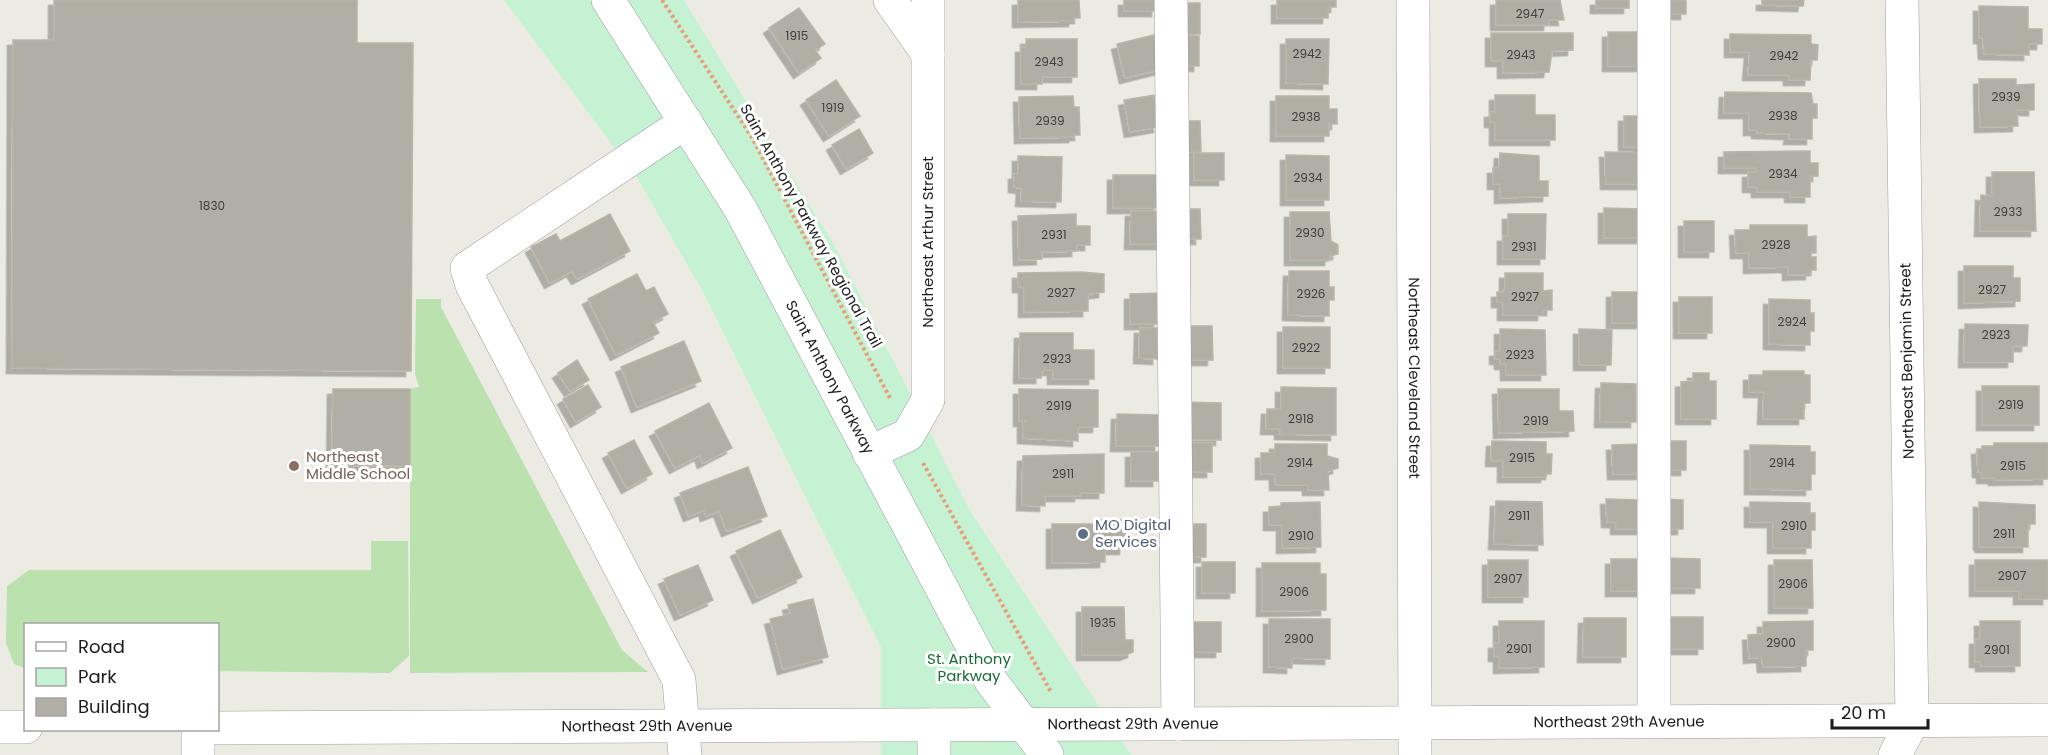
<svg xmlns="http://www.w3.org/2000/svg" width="2048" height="755" viewBox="0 0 2048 755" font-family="Poppins,sans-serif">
	<defs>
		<filter id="shadow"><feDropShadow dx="-5.5" dy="5.5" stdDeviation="0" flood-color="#0004"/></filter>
	</defs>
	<rect width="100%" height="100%" fill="#ecebe3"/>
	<!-- grass -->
	<g fill="#bbe1af">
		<polygon points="416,299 441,299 441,307 622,650 648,672 410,673 410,389 419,387 415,374"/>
		<polygon points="371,541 408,541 409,656 390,673 218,671 218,624 26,624 25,668 14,664 6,643 7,586 29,570 371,570"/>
	</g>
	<!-- park -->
	<polygon fill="#c5f2d3" points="504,0 684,0 834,245 969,509 1131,755 881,755 881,647 703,292 638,179"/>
	<!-- building -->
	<g fill="#b1aea6" stroke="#bcb5a7" stroke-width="1.5" filter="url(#shadow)">
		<polygon points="54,0 357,0 357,43 413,43 411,371 12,368 13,40 54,40"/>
		<polygon points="1018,0 1079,0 1080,18 1074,18 1074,21 1018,22"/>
		<rect x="1124" y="0" width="33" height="11"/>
		<polygon points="1277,0 1336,0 1336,7 1328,7 1328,18 1277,18"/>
		<polygon points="1496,0 1560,0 1564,20 1549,20 1549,25 1496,25"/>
		<rect x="1596" y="0" width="33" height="8"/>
		<rect x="1664" y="0" width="22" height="14"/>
		<polygon points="1762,0 1804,0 1803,6 1762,5"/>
		<rect x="1179" y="3" width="21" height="31"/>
		<polygon points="1979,6 2028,7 2028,29 2042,29 2042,44 2029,44 2029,55 1984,54 1983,38 1979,38"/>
		<polygon points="799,8 825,44 815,50 821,58 799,73 769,28"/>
		<rect x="1608" y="32" width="37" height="34"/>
		<polygon points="1491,33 1573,33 1573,50 1552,51 1549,72 1503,73 1503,61 1491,61"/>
		<polygon points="1730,34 1811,35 1811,44 1818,45 1817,60 1811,60 1810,80 1789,80 1789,75 1748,75 1750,52 1730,52"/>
		<polygon points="1154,35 1162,69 1125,78 1117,44"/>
		<rect x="1181" y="36" width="18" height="30"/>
		<polygon points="1026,39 1077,39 1077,77 1042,77 1042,84 1021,84 1021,47 1026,47"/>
		<polygon points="1286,39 1329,39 1328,84 1286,83"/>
		<polygon points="1979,79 2016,79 2016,85 2034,84 2034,110 2017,110 2018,126 1980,127"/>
		<polygon points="836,80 860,116 829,136 806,100"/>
		<polygon points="1725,92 1811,93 1813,104 1817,104 1817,118 1812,118 1812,139 1789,139 1790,134 1757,133 1757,130 1749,130 1749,113 1724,113"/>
		<polygon points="1154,95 1159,127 1130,132 1124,100"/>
		<polygon points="1495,95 1535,95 1535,115 1555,115 1555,140 1495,140 1495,122 1490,122 1490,112 1495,112"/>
		<polygon points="1073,96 1074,107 1079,107 1080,135 1074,135 1074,137 1020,138 1019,97"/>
		<polygon points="1276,96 1329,96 1329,109 1337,109 1337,124 1329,124 1329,136 1276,136"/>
		<polygon points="1624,116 1644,116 1643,147 1624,147"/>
		<polygon points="1181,121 1200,121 1201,152 1181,152"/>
		<polygon points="859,129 873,153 846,169 832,145"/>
		<polygon points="1810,151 1810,163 1818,163 1818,176 1810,176 1810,197 1790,197 1790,192 1757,192 1757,187 1748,187 1748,172 1756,172 1756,168 1724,168 1724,152"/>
		<polygon points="1605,152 1645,153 1645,184 1606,184"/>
		<rect x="1194" y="153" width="30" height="27"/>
		<polygon points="1500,153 1539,156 1539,181 1548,181 1548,196 1500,198 1500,184 1493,184 1493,168 1499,168"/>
		<polygon points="1286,155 1329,156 1329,200 1286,200"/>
		<polygon points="1018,156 1062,157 1061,202 1021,201 1022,188 1014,187 1014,174 1018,174"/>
		<polygon points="1992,172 2034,172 2036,231 1980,231 1981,195 1992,196"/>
		<polygon points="1113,175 1160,175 1159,208 1113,208"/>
		<polygon points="1604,208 1643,209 1642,238 1604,238"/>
		<polygon points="1180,209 1200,209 1201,239 1180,239"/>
		<polygon points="1131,211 1162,211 1162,244 1130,244"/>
		<polygon points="1290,212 1329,212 1331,241 1338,245 1338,254 1330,256 1330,260 1290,260"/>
		<polygon points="610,214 630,251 577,279 572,271 550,283 531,247 556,234 560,241"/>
		<polygon points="1076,214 1076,226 1090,226 1090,245 1077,245 1077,251 1041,252 1042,259 1019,260 1018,216"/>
		<polygon points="1508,214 1546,214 1545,259 1503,259 1503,236 1508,236"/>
		<rect x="1684" y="221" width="30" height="31"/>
		<polygon points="1750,225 1807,225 1807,237 1816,236 1816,253 1811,253 1811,257 1816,257 1816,270 1811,270 1811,274 1788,275 1788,267 1749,268 1749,253 1736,253 1735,230 1750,230"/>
		<polygon points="1964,266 2013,266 2013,278 2020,278 2020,301 1964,303"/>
		<polygon points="1289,271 1329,271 1329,287 1334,287 1334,300 1329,300 1329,316 1288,315"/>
		<polygon points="1082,272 1104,274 1104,292 1088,294 1088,311 1024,312 1024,287 1018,287 1018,273"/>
		<polygon points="1505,273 1543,273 1543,291 1552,290 1552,310 1543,310 1543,315 1503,315 1503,302 1497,302 1497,292 1503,292 1505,289"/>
		<polygon points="637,274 646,291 654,287 668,314 653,322 659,333 616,355 588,299"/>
		<rect x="1612" y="292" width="30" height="31"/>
		<polygon points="1159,293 1159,324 1130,324 1130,294"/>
		<rect x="1679" y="297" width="33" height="36"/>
		<polygon points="1769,299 1810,300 1810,313 1814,313 1814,331 1810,331 1810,345 1769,344"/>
		<polygon points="1965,324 2028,325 2027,346 2013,346 2013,362 1964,362"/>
		<polygon points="1181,326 1212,326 1213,360 1181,360"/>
		<rect x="1283" y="327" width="47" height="41"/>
		<polygon points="1140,328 1159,328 1158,359 1139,358"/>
		<polygon points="1500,329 1545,330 1546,375 1506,375 1506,364 1500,364 1500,359 1495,359 1495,351 1500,351"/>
		<polygon points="1579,329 1612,330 1611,365 1579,365"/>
		<polygon points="1020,333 1073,333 1073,350 1094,350 1094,379 1053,379 1053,370 1042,370 1041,378 1019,378"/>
		<polygon points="684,341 701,381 637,407 621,367"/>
		<polygon points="577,360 589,380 570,391 558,373"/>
		<polygon points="1763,371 1804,371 1804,375 1810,375 1810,403 1804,403 1804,419 1763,419 1764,392 1749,392 1749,375 1763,375"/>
		<polygon points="1693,373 1709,373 1709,381 1716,381 1716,419 1681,419 1681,382 1693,381"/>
		<polygon points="1601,383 1636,384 1636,422 1600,422"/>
		<polygon points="588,385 601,407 576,422 563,399"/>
		<rect x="1982" y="386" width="57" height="39"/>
		<polygon points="1281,387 1336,388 1336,435 1280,434 1280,429 1266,429 1267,409 1281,409"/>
		<polygon points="333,389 410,389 410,466 332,465"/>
		<polygon points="1019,389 1098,390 1098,427 1078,427 1078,441 1023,438 1023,423 1026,421 1019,421"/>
		<polygon points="1498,389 1559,389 1559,411 1573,411 1574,431 1499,433"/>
		<polygon points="1182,402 1221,403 1221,440 1181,439"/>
		<polygon points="709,403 732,448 703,463 700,455 675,468 655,431"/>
		<polygon points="1117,414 1161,415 1160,446 1116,446"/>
		<polygon points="634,440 652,474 627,488 608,453"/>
		<polygon points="1492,441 1546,442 1546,454 1552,454 1551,474 1546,474 1546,477 1503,477 1503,461 1491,461"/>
		<rect x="1664" y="441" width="22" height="29"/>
		<rect x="1181" y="443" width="31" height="29"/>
		<polygon points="1994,443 2048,443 2048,479 1994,480 1994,478 1982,478 1982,472 1978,472 1977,449 1982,449 1982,446 1994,446"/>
		<polygon points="1275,444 1327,444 1327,456 1338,459 1338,468 1328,471 1329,490 1308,490 1308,485 1275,485 1275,474 1261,474 1261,453 1275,453"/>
		<polygon points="1642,444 1642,474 1613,474 1612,445"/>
		<polygon points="1750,445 1810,446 1810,452 1815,452 1815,474 1811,474 1811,490 1750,489"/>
		<rect x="1131" y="452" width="27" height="29"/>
		<polygon points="1104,454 1104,493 1080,493 1080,496 1045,496 1045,506 1022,505 1023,456"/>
		<polygon points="748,467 767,516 727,531 719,511 706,516 704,510 689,516 680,493"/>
		<polygon points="1606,499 1644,500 1645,529 1616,529 1616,522 1607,522"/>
		<polygon points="1663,499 1683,500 1683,529 1663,529"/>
		<polygon points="1496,501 1542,502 1543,545 1494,544"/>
		<polygon points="1320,502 1321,547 1282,548 1282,525 1269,525 1269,507 1281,506 1281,503"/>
		<polygon points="1750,502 1810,503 1810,513 1815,513 1815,530 1811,530 1811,548 1773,548 1773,522 1750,522"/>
		<polygon points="1979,502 2035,505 2035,524 2028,524 2028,547 1981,547 1979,544"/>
		<polygon points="1094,520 1125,520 1125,549 1105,549 1105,562 1052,563 1052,524 1094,524"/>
		<rect x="1181" y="524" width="25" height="33"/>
		<polygon points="780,530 802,577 758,598 736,551"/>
		<polygon points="1664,558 1700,559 1700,588 1664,588"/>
		<rect x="1611" y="559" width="34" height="32"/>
		<rect x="1488" y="560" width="40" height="37"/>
		<polygon points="1774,560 1812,560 1813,608 1774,608"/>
		<polygon points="1975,560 2048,560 2048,599 2019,599 2019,591 1975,591"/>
		<rect x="1202" y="562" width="33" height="31"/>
		<polygon points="1262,563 1320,563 1320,574 1326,574 1326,610 1262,611"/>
		<polygon points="698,565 713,600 680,615 664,579"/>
		<polygon points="813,599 828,657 783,669 770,619 791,614 788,605"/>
		<polygon points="1082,607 1124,607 1125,640 1133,640 1133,652 1125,655 1082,655"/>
		<polygon points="1666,617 1703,617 1703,649 1665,649"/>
		<polygon points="1584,618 1626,618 1626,657 1583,657"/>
		<polygon points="1269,619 1330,619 1330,659 1292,658 1292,668 1269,667"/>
		<polygon points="1499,621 1544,621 1544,667 1499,668 1499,656 1494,656 1494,643 1499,643"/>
		<polygon points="1813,621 1813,650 1806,650 1806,666 1763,667 1762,657 1749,658 1748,635 1763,634 1763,622"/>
		<polygon points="1980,621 2020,621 2020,666 1981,666 1981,662 1975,662 1975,639 1980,639"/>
		<rect x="1183" y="622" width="38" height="30"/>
	</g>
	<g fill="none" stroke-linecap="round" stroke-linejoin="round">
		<defs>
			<g id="minor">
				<path id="s1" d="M608,0L741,210L991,681L1047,755"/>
				<polyline points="890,0 928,54"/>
				<polyline points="1171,0 1178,724"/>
				<path id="s2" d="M1413,0L1415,755"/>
				<polyline points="1654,0 1654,721"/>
				<polyline points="869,453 908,435 928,400 928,0"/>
				<polyline points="934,725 934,755"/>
				<polyline points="0,727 26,727"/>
				<path id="s3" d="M218,728L2048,720"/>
				<polyline points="198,730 198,755"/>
				<polyline points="685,755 679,680 472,285 467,268 686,122"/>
				<polyline points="1895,755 1912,722 1902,0"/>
			</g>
		</defs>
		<!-- minor casing -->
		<use href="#minor" stroke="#9d9d9d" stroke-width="34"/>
		<!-- path -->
		<g stroke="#e89e79" stroke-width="4" stroke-dasharray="3 3" stroke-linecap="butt">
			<polyline points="662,0 751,136 891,400"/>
			<polyline points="923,463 1051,692"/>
		</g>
		<!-- minor -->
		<use href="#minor" stroke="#fff" stroke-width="33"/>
	</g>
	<!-- markers -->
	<circle fill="#8d6e63" stroke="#fff" stroke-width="2" cx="294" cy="466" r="6"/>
	<circle fill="#5c6f8a" stroke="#fff" stroke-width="2" cx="1083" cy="534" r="6"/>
	<g text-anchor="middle" stroke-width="6" stroke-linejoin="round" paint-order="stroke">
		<!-- number labels -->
		<g font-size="12" fill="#41403e">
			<text x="1530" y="18">2947</text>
			<text x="797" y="40">1915</text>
			<text x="1307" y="58">2942</text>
			<text x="1521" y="59">2943</text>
			<text x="1784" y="60">2942</text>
			<text x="1049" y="66">2943</text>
			<text x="2006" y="101">2939</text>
			<text x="833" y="112">1919</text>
			<text x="1783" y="120">2938</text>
			<text x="1306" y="121">2938</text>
			<text x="1050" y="125">2939</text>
			<text x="1783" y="178">2934</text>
			<text x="1308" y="182">2934</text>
			<text x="212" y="210">1830</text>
			<text x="2008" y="216">2933</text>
			<text x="1310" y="237">2930</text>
			<text x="1054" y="239">2931</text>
			<text x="1776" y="249">2928</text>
			<text x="1524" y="251">2931</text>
			<text x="1992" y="294">2927</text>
			<text x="1061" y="297">2927</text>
			<text x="1311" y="298">2926</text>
			<text x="1525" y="301">2927</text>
			<text x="1792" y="326">2924</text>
			<text x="1996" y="339">2923</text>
			<text x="1306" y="352">2922</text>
			<text x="1520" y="359">2923</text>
			<text x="1057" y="363">2923</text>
			<text x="2011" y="409">2919</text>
			<text x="1059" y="410">2919</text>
			<text x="1301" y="423">2918</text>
			<text x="1536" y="425">2919</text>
			<text x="1522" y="462">2915</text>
			<text x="1300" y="467">2914</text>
			<text x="1782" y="467">2914</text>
			<text x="2013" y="470">2915</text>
			<text x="1063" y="478">2911</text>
			<text x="1519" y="520">2911</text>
			<text x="1794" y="530">2910</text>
			<text x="2004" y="538">2911</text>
			<text x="1301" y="540">2910</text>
			<text x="2012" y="580">2907</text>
			<text x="1508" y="583">2907</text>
			<text x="1793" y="588">2906</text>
			<text x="1294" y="596">2906</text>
			<text x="1103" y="627">1935</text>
			<text x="1299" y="643">2900</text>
			<text x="1781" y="647">2900</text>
			<text x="1519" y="653">2901</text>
			<text x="1997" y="654">2901</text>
		</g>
		<!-- street labels -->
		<g font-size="15" fill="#1c1c1c" stroke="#fff">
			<text transform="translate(811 226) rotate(61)" y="5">Saint Anthony Parkway Regional Trail</text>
			<text transform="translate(928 242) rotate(-90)" y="5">Northeast Arthur Street</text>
			<text transform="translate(1907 361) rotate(-91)" y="5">Northeast Benjamin Street</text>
			<text dy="5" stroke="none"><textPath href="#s1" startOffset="438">Saint Anthony Parkway</textPath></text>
			<text dy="5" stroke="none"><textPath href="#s2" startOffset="378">Northeast Cleveland Street</textPath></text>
			<text dy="5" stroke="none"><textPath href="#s3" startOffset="1401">Northeast 29th Avenue</textPath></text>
			<text dy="5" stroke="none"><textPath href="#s3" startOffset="915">Northeast 29th Avenue</textPath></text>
			<text dy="5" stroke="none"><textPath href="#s3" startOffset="429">Northeast 29th Avenue</textPath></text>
		</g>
		<!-- education labels -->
		<g font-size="15" fill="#785e54" stroke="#fff" text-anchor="start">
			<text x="306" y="462">Northeast<tspan x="306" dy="17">Middle School</tspan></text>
		</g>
		<!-- service labels -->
		<g font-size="15" fill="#4e5e75" stroke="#fff" text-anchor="start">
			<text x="1095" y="530">MO Digital<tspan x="1095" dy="17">Services</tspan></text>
		</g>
		<!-- park labels -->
		<g font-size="15" fill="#196c33" stroke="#fff">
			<text x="969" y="664">St. Anthony<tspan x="969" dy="17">Parkway</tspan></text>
		</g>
	</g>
	<!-- legend -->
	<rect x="24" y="623" width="195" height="108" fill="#ffffff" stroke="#a4a4a4" stroke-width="1.5"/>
	<rect x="36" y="642" width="30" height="9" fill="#ffffff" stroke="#a4a4a4" stroke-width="1.5"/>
	<text x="78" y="653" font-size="18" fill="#1c1c1c">Road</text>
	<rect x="36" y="668" width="30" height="18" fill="#c5f2d3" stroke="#a4a4a4" stroke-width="1.5"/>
	<text x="78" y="683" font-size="18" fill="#1c1c1c">Park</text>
	<rect x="36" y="698" width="30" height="18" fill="#b1aea6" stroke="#a4a4a4" stroke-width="1.5"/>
	<text x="78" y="713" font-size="18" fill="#1c1c1c">Building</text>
	<!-- scale -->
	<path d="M1832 719v9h96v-9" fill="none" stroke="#1c1c1c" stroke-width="3"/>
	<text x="1841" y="719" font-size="18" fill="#1c1c1c" stroke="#ffffff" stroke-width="4.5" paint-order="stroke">20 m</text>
</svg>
